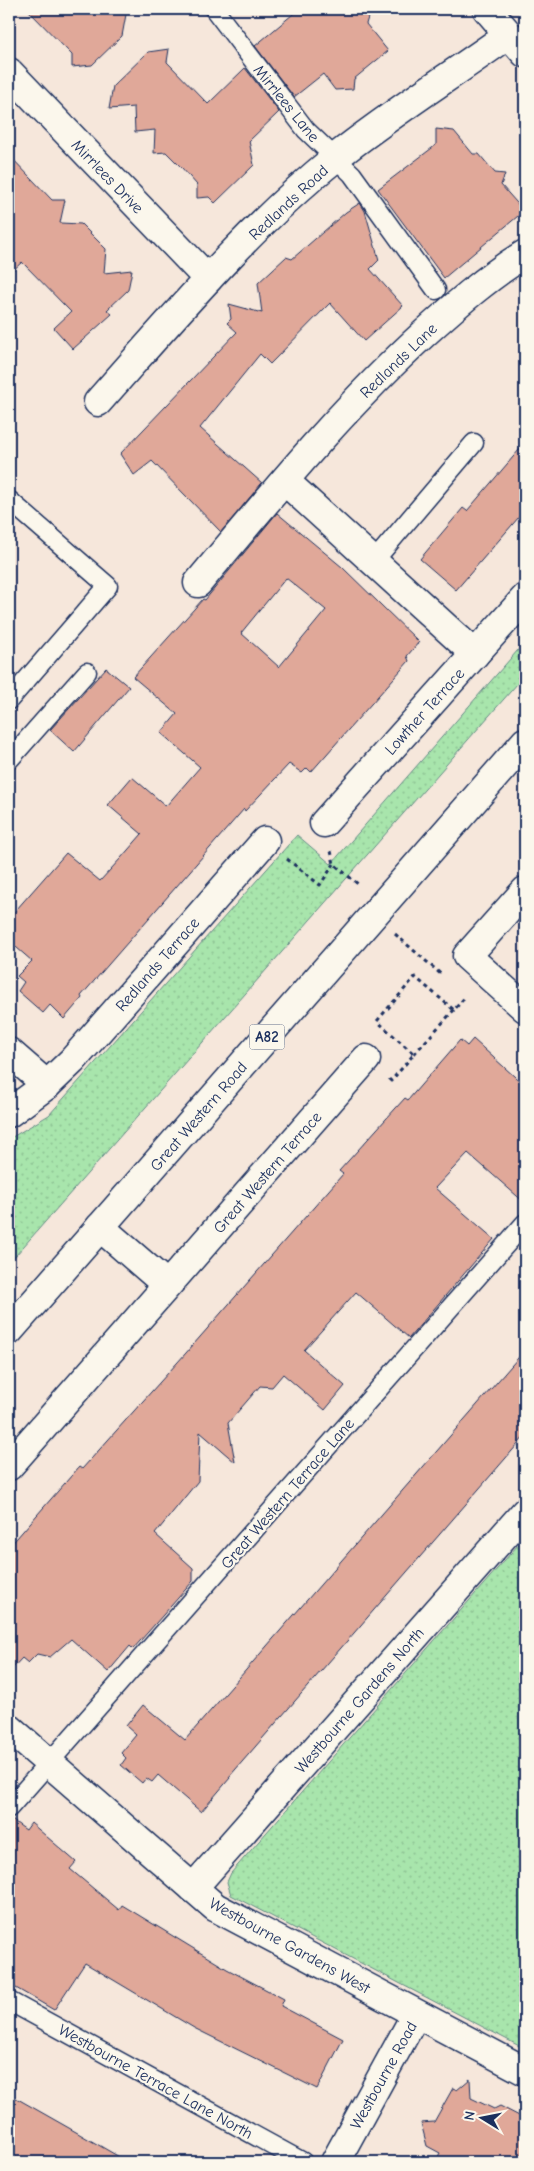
<svg xmlns="http://www.w3.org/2000/svg" width="534" height="2171" viewBox="0 0 534 2171" font-family="'Comic Neue',sans-serif">
	<defs>
		<pattern id="park-dots" width="8" height="8" patternUnits="userSpaceOnUse" patternTransform="scale(1.25)"><rect width="8" height="8" fill="#a8e5ac"/><path d="M2 2h.1M6 6h.1" fill="none" stroke="#90c596" stroke-width="1.8" stroke-linecap="round"/></pattern>
	</defs>
	<rect width="100%" height="100%" fill="#f6e7db"/>
	<filter id="ink" filterUnits="userSpaceOnUse"><feTurbulence type="fractalNoise" baseFrequency=".02" numOctaves="2"/><feDisplacementMap in="SourceGraphic" scale="10" xChannelSelector="R" yChannelSelector="G"/><feConvolveMatrix kernelMatrix="1 2 1 2 8 2 1 2 1" color-interpolation-filters="sRGB"/></filter>
	<g filter="url(#ink)">
		<!-- park -->
		<g fill="url(#park-dots)" stroke="#628a85">
			<polygon points="525,642 525,675 9,1263 9,1139 49,1115 297,835 331,864"/>
			<polygon points="525,1537 525,2049 231,1895 227,1882 231,1873"/>
		</g>
		<!-- building -->
		<g fill="#e0a899" stroke="#1b2f5e" fill-rule="evenodd">
			<polygon points="27,9 127,9 122,36 92,65 72,67 72,55"/>
			<polygon points="299,9 352,9 355,13 370,11 366,24 388,51 354,79 353,89 335,90 323,74 294,97 255,46"/>
			<polygon points="169,49 167,62 208,104 245,68 279,112 249,141 254,165 215,203 209,197 197,198 197,185 182,168 166,152 154,153 155,130 135,132 134,107 109,109 113,86 148,52"/>
			<polygon points="436,129 454,131 473,154 479,154 495,173 505,174 501,185 524,211 444,278 378,189 436,145"/>
			<polygon points="9,155 52,200 65,200 60,223 81,224 106,249 104,273 132,270 128,290 107,310 112,314 73,349 54,328 71,312 22,262 9,274"/>
			<polygon points="360,203 365,211 379,260 370,269 403,306 364,341 330,303 270,364 260,354 200,428 262,483 221,532 152,461 134,475 120,454 237,332 227,323 231,319 229,304 262,313 258,283 286,257 292,259 346,212"/>
			<polygon points="525,443 525,510 456,590 420,559 463,508 467,511"/>
			<path d="M277,513L342,567L419,642L407,656L409,661L311,772L307,768L302,773L289,764L245,811L244,809L81,996L82,998L64,1019L50,1005L43,1013L18,991L24,982L17,976L32,961L9,941V918L66,853L100,881L121,858L142,834L108,805L132,777L166,806L200,767L161,733L177,714L133,677L203,599L205,600ZM286,578L326,610L279,667L241,633Z"/>
			<polygon points="106,668 129,687 74,752 50,730"/>
			<polygon points="473,1039 525,1086 525,1203 468,1153 435,1188 494,1239 409,1338 356,1292 304,1350 345,1386 325,1410 283,1374 272,1387 260,1386 228,1423 235,1462 200,1432 198,1481 155,1534 193,1568 193,1581 133,1649 130,1646 108,1672 71,1639 50,1657 37,1654 28,1663 22,1658 9,1672 9,1547 79,1467 82,1469 186,1353 343,1174 339,1171 405,1098 408,1100 460,1040 467,1046"/>
			<polygon points="525,1350 525,1436 229,1777 230,1778 201,1812 158,1775 152,1782 146,1778 142,1783 121,1765 126,1758 121,1753 136,1735 126,1726 143,1705 185,1740"/>
			<polygon points="9,1818 26,1830 31,1823 76,1862 70,1869 119,1910 122,1905 227,1969 284,1999 281,2006 343,2039 317,2089 194,2028 85,1963 54,2010 9,1984"/>
			<polygon points="470,2079 471,2098 494,2109 500,2106 525,2119 525,2162 435,2162 440,2153 427,2146 421,2123 434,2122 453,2088 457,2090"/>
			<polygon points="9,2094 76,2132 128,2162 9,2162"/>
		</g>
		<g fill="none" stroke-linecap="round" stroke-linejoin="round">
			<defs>
				<g id="service">
					<polyline points="214,9 306,130 352,174 436,290"/>
					<polyline points="9,500 108,586 9,700"/>
					<polyline points="374,561 474,443"/>
					<polyline points="9,760 87,672"/>
					<polyline points="9,1808 525,1223"/>
					<polyline points="9,2001 303,2162"/>
				</g>
				<g id="minor">
					<polyline points="487,9 525,53"/>
					<polyline points="9,72 208,279"/>
					<path d="M98,402C172,319 249,227 335,158C390,114 451,76 508,35"/>
					<polyline points="285,481 475,654"/>
					<path d="M198,583C271,496 342,408 427,331C457,304 490,275 525,254"/>
					<polyline points="324,823 525,598"/>
					<polyline points="525,891 467,956 525,1008"/>
					<polyline points="9,1052 47,1085"/>
					<polyline points="9,1113 47,1085 72,1061 265,841"/>
					<polyline points="100,1227 167,1285"/>
					<polyline points="9,1466 366,1059"/>
					<polyline points="9,1728 215,1907 525,2071"/>
					<polyline points="193,1888 525,1512"/>
					<polyline points="335,2162 416,2014"/>
				</g>
				<polyline id="primary" points="9,1331 525,742"/>
			</defs>
			<!-- service casing -->
			<use href="#service" stroke="#1b2f5e" stroke-width="21"/>
			<!-- minor casing -->
			<use href="#minor" stroke="#1b2f5e" stroke-width="31"/>
			<!-- primary casing -->
			<use href="#primary" stroke="#1b2f5e" stroke-width="31"/>
			<!-- path -->
			<g stroke="#1b2f5e" stroke-width="3" stroke-dasharray="4 4" stroke-linecap="butt">
				<polyline points="331,851 334,864 359,885"/>
				<polyline points="287,859 320,885 334,864"/>
				<polyline points="395,934 443,976"/>
				<polyline points="414,1054 454,1010"/>
				<polyline points="389,1079 391,1081 414,1054 377,1021 415,977 454,1010 466,996"/>
			</g>
			<!-- service -->
			<use href="#service" stroke="#fbf7ec" stroke-width="18"/>
			<!-- minor -->
			<use href="#minor" stroke="#fbf7ec" stroke-width="28"/>
			<!-- primary -->
			<use href="#primary" stroke="#fbf7ec" stroke-width="28"/>
		</g>
	</g>
	<g text-anchor="middle" stroke-width="4.5" stroke-linejoin="round" paint-order="stroke">
		<!-- shield labels -->
		<rect fill="#fbf7ec" stroke="#5e6b89" stroke-width="1" x="249.5" y="1024.5" width="35" height="25" rx="4"/>
		<g font-size="15" font-weight="bold" fill="#1b2f5e">
			<text x="267" y="1042">A82</text>
		</g>
		<!-- street labels -->
		<g font-size="16" fill="#1b2f5e" stroke="#fbf7ec">
			<text transform="translate(287 103) rotate(51)" y="6">Mirrlees Lane</text>
			<text transform="translate(108 176) rotate(46)" y="6">Mirrlees Drive</text>
			<text transform="translate(288 202) rotate(-43)" y="6">Redlands Road</text>
			<text transform="translate(398 360) rotate(-44)" y="6">Redlands Lane</text>
			<text transform="translate(424 711) rotate(-48)" y="6">Lowther Terrace</text>
			<text transform="translate(157 964) rotate(-49)" y="6">Redlands Terrace</text>
			<text transform="translate(198 1116) rotate(-49)" y="6">Great Western Road</text>
			<text transform="translate(267 1172) rotate(-49)" y="6">Great Western Terrace</text>
			<text transform="translate(287 1493) rotate(-49)" y="6">Great Western Terrace Lane</text>
			<text transform="translate(359 1700) rotate(-49)" y="6">Westbourne Gardens North</text>
			<text transform="translate(290 1945) rotate(29)" y="6">Westbourne Gardens West</text>
			<text transform="translate(383 2075) rotate(-61)" y="6">Westbourne Road</text>
			<text transform="translate(156 2081) rotate(29)" y="6">Westbourne Terrace Lane North</text>
		</g>
	</g>
	<!-- margin -->
	<rect width="534" height="2171" fill="none" stroke="#fbf7ec" stroke-width="30"/>
	<rect x="15" y="15" width="504" height="2141" fill="none" stroke="#1b2f5e" stroke-width="2" filter="url(#ink)"/>
	<!-- north arrow -->
	<g transform="translate(482 2118) rotate(280)" stroke="#fbf7ec" stroke-width="4" paint-order="stroke">
	<path d="M0-4L9 19L0 12L-9 19Z" fill="#1b2f5e"/>
	<text y="-8" font-size="14" font-weight="bold" text-anchor="middle" fill="#1b2f5e">N</text>
	</g>
</svg>
